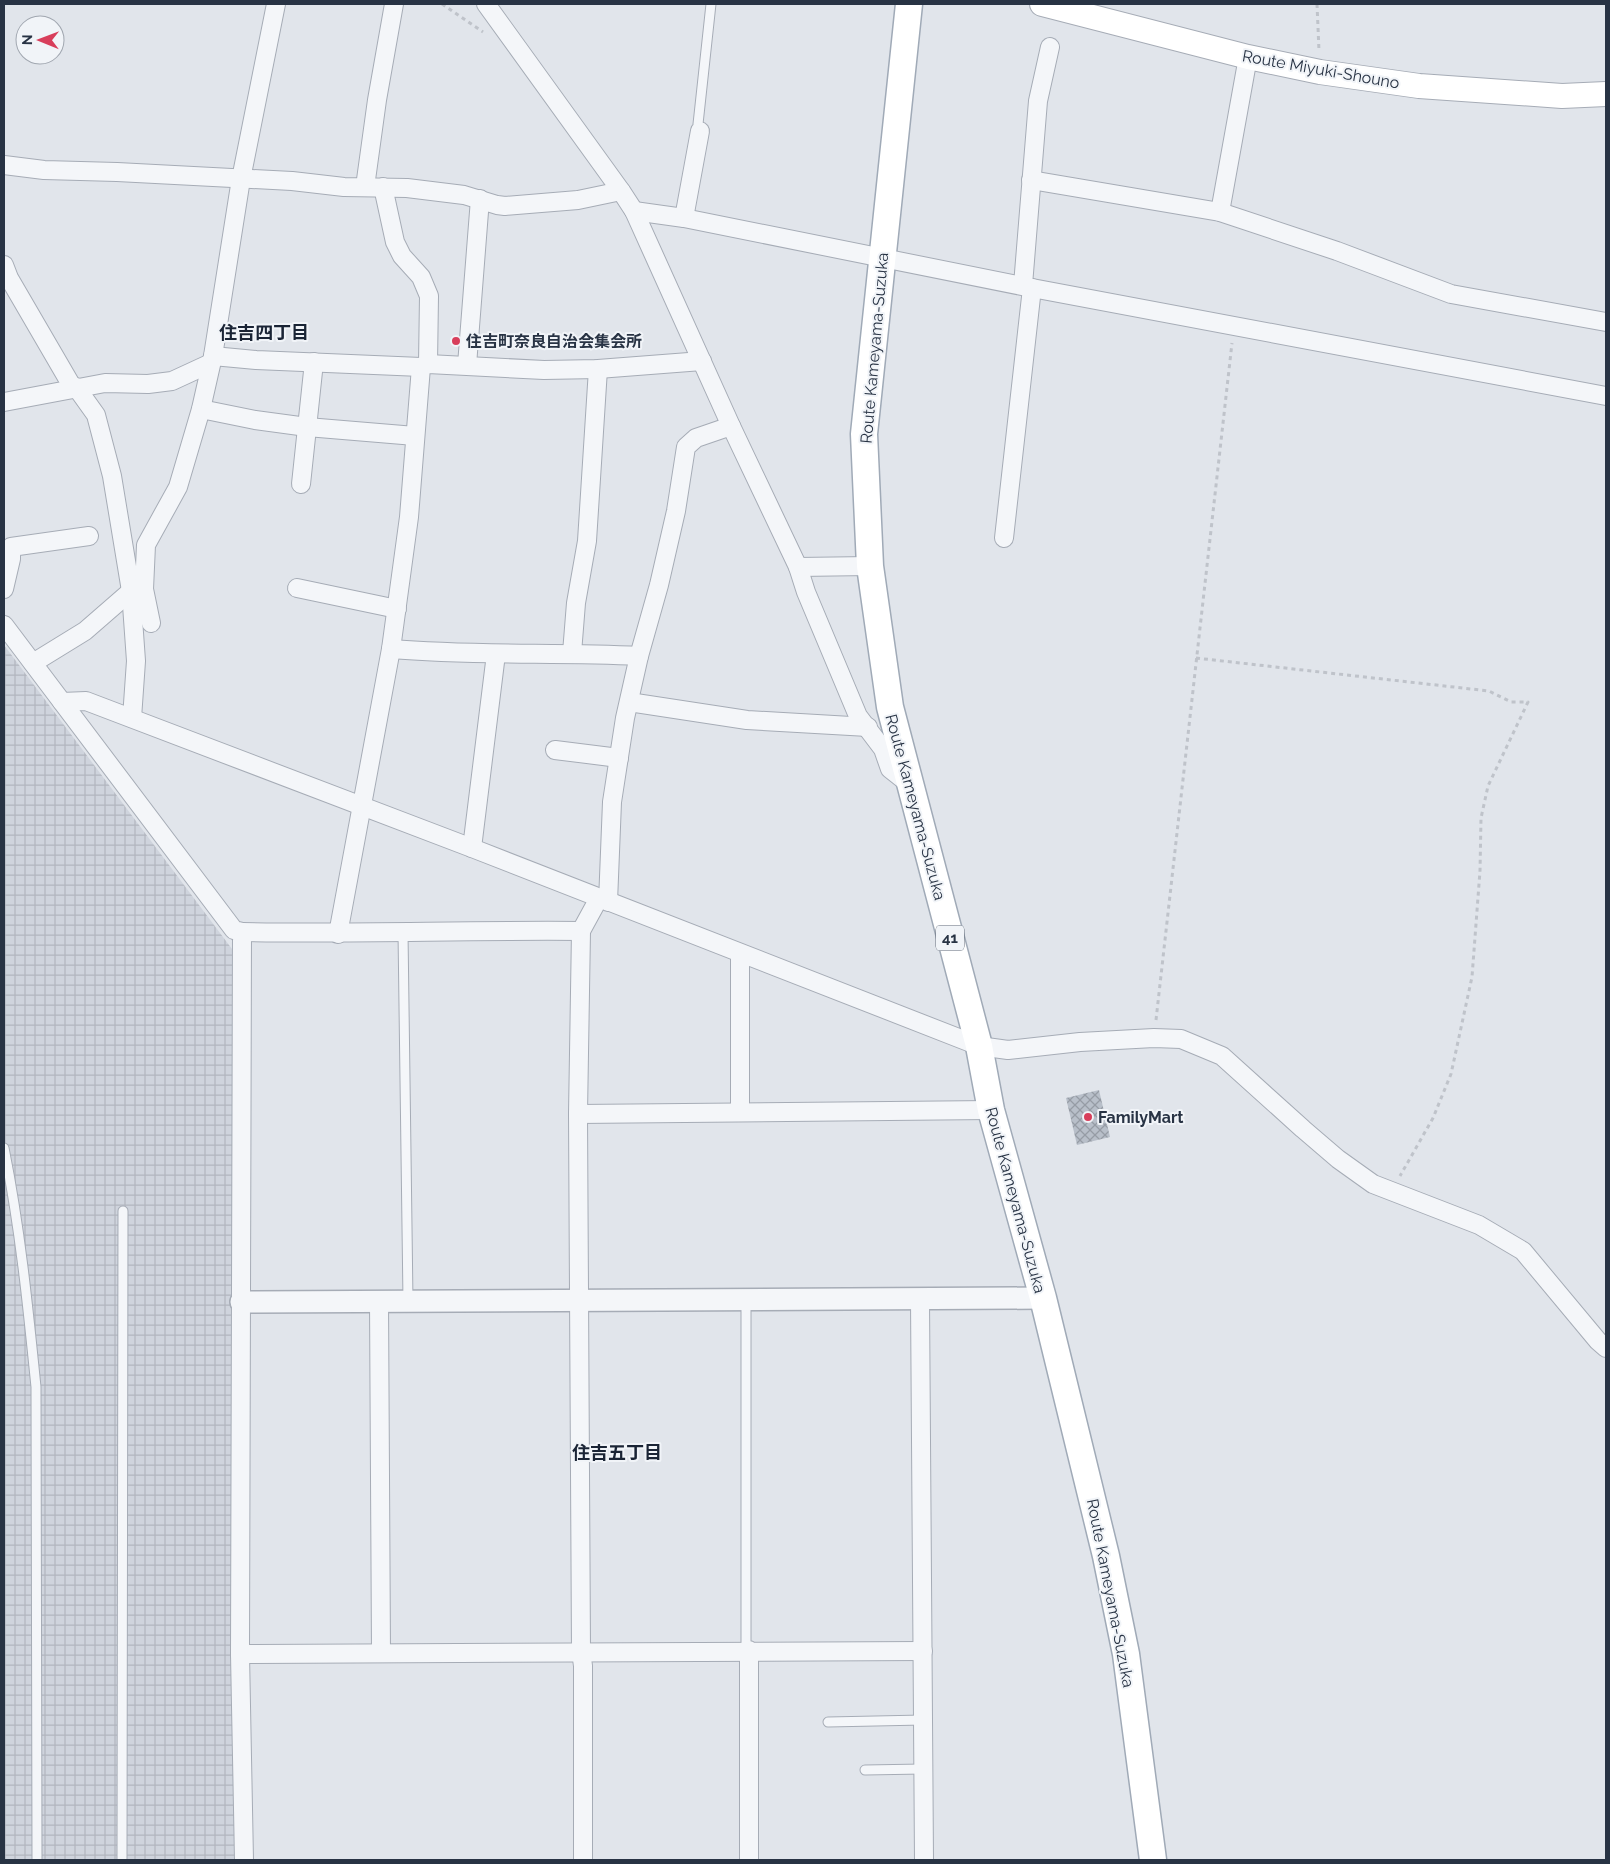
<svg xmlns="http://www.w3.org/2000/svg" width="1610" height="1864" viewBox="0 0 1610 1864" font-family="Raleway,'Noto Sans JP',sans-serif">
	<defs>
		<pattern id="industrial-grid" width="8" height="8" patternUnits="userSpaceOnUse" patternTransform="scale(1.25)"><rect width="8" height="8" fill="#cfd4dd"/><path d="M0 4h8M4 0v8" fill="none" stroke="#b2b6bf"/></pattern>
		<pattern id="building-cross-hatch" width="8" height="8" patternUnits="userSpaceOnUse" patternTransform="scale(1.25)"><rect width="8" height="8" fill="#b8bfc9"/><path d="M0 0l8 8M0 8l8-8" fill="none" stroke="#969ca5"/></pattern>
	</defs>
	<rect width="100%" height="100%" fill="#e1e5eb"/>
	<!-- industrial -->
	<polygon fill="url(#industrial-grid)" points="4,645 232,949 237,1860 4,1860"/>
	<!-- building -->
	<polygon fill="url(#building-cross-hatch)" points="1099,1090 1110,1137 1077,1145 1066,1098"/>
	<g fill="none" stroke-linecap="round" stroke-linejoin="round">
		<defs>
			<g id="service">
				<polyline points="700,131 698,124 711,4"/>
				<polyline points="403,932 408,1301"/>
				<path d="M4,1148C20,1227 28,1307 36,1387L37,1860"/>
				<polyline points="746,1650 746,1300"/>
				<polyline points="828,1722 923,1720"/>
				<polyline points="865,1770 923,1769"/>
				<polyline points="122,1860 123,1211"/>
			</g>
			<g id="minor">
				<polyline points="486,4 621,191 634,211 731,426 798,567 806,592 858,716 883,749 890,769 909,784"/>
				<polyline points="4,165 44,170 117,172 292,181 344,187 407,188 464,195 497,205 505,206 578,200 621,191"/>
				<polyline points="1031,180 1220,212 1337,251 1451,294 1606,322"/>
				<polyline points="365,187 377,100 394,4"/>
				<polyline points="383,187 395,242 402,256 421,277 429,296 428,364"/>
				<polyline points="634,211 684,218 1032,288 1606,396"/>
				<polyline points="1220,212 1248,57"/>
				<polyline points="684,218 700,131"/>
				<polyline points="4,265 9,278 73,388"/>
				<polyline points="1023,285 1038,101 1050,47"/>
				<polyline points="213,356 256,360 421,367 428,364 544,370 598,369 702,361"/>
				<polyline points="467,365 480,199"/>
				<polyline points="76,387 96,415 112,476 131,591 136,661 132,718"/>
				<polyline points="4,402 105,383 148,384 172,381 211,363"/>
				<polyline points="201,409 255,420 307,427 415,436"/>
				<polyline points="301,484 314,362"/>
				<polyline points="1004,538 1032,288"/>
				<polyline points="798,567 870,566"/>
				<polyline points="297,588 397,609"/>
				<polyline points="4,589 11,559 11,547 89,536"/>
				<polyline points="151,623 144,589 146,545 178,487 201,409 213,356 241,179 276,4"/>
				<polyline points="4,625 234,930 242,932 240,1654 244,1860"/>
				<path d="M391,649C474,656 556,652 639,656"/>
				<polyline points="572,653 576,603 587,541 598,369"/>
				<polyline points="33,663 85,631 131,591 139,590"/>
				<polyline points="62,702 86,701 472,848 979,1046 1008,1050 1080,1042 1154,1038 1181,1039 1222,1056 1303,1129 1338,1159 1373,1184 1479,1225 1523,1251 1598,1341 1606,1348"/>
				<polyline points="629,702 747,720 868,727"/>
				<polyline points="555,750 619,758"/>
				<polyline points="472,848 496,654"/>
				<polyline points="608,902 612,802 625,718 639,656 659,585 676,511 686,447 696,438 731,426"/>
				<path d="M242,932C355,934 468,930 581,931"/>
				<polyline points="338,934 391,649 409,517 421,367"/>
				<polyline points="740,954 740,1112"/>
				<polyline points="578,1114 991,1110"/>
				<polyline points="920,1300 924,1860"/>
				<polyline points="379,1301 381,1653"/>
				<polyline points="749,1650 749,1860"/>
				<polyline points="240,1654 923,1651"/>
				<polyline points="583,1860 583,1666 581,1651 578,1114 581,931 599,898"/>
			</g>
			<polyline id="tertiary" points="241,1302 1043,1298"/>
			<polyline id="secondary" points="1042,4 1248,57 1320,72 1419,86 1562,96 1606,94"/>
			<polyline id="primary" points="909,4 864,434 870,566 890,707 979,1046 991,1110 1043,1298 1106,1556 1126,1654 1153,1860"/>
		</defs>
		<!-- service casing -->
		<use href="#service" stroke="#a6acb6" stroke-width="11"/>
		<!-- minor casing -->
		<use href="#minor" stroke="#a6acb6" stroke-width="20"/>
		<!-- tertiary casing -->
		<use href="#tertiary" stroke="#a6acb6" stroke-width="24"/>
		<!-- secondary casing -->
		<use href="#secondary" stroke="#a6acb6" stroke-width="26"/>
		<!-- primary casing -->
		<use href="#primary" stroke="#a0aab7" stroke-width="29"/>
		<!-- path -->
		<g stroke="#bfc3ca" stroke-width="3" stroke-dasharray="4 4" stroke-linecap="butt">
			<polyline points="442,4 483,32"/>
			<polyline points="1317,4 1319,51"/>
			<polyline points="1196,658 1489,691 1511,702 1528,702 1488,786 1481,818 1480,871 1472,977 1451,1074 1433,1118 1400,1176"/>
			<polyline points="1156,1020 1232,343"/>
		</g>
		<!-- service -->
		<use href="#service" stroke="#f4f6f9" stroke-width="9"/>
		<!-- minor -->
		<use href="#minor" stroke="#f4f6f9" stroke-width="18"/>
		<!-- tertiary -->
		<use href="#tertiary" stroke="#f4f6f9" stroke-width="21"/>
		<!-- secondary -->
		<use href="#secondary" stroke="#fff" stroke-width="24"/>
		<!-- primary -->
		<use href="#primary" stroke="#fff" stroke-width="26"/>
	</g>
	<!-- markers -->
	<g fill="#d83e5b" stroke="#f1f4f8" stroke-width="2">
		<circle cx="456" cy="341" r="5"/>
		<circle cx="1088" cy="1117" r="5"/>
	</g>
	<g text-anchor="middle" stroke-width="4" stroke-linejoin="round" paint-order="stroke">
		<!-- shield labels -->
		<rect fill="#f1f4f8" stroke="#646d7a" stroke-width="1" x="936" y="925.5" width="28" height="25" rx="4"/>
		<g font-size="15" font-weight="bold" fill="#283344">
			<text x="950" y="943">41</text>
		</g>
		<!-- street labels -->
		<g font-size="16" fill="#283344" stroke="#f1f4f8">
			<text transform="translate(1321 69) rotate(10)" y="6">Route Miyuki-Shouno</text>
			<text transform="translate(874 348) rotate(-85)" y="6">Route Kameyama-Suzuka</text>
			<text transform="translate(916 807) rotate(75)" y="6">Route Kameyama-Suzuka</text>
			<text transform="translate(1016 1200) rotate(75)" y="6">Route Kameyama-Suzuka</text>
			<text transform="translate(1111 1593) rotate(79)" y="6">Route Kameyama-Suzuka</text>
		</g>
		<!-- poi labels -->
		<g font-size="16" font-weight="bold" fill="#283344" stroke="#f1f4f8" text-anchor="start">
			<text x="466" y="347">住吉町奈良自治会集会所</text>
			<text x="1098" y="1123">FamilyMart</text>
		</g>
		<!-- neighbourhood labels -->
		<g font-size="18" font-weight="bold" fill="#1a2435" stroke="#f1f4f8">
			<text x="264" y="339">住吉四丁目</text>
			<text x="617" y="1459">住吉五丁目</text>
		</g>
	</g>
	<!-- border -->
	<rect width="1610" height="1864" fill="none" stroke="#283344" stroke-width="10"/>
	<!-- north arrow -->
	<g transform="translate(40 40) rotate(271)"><circle r="24" fill="#f1f4f8" stroke="#a1a7b0"/>
	<path d="M0-4L9 19L0 12L-9 19Z" fill="#d83e5b"/>
	<text y="-8" font-size="14" font-weight="bold" text-anchor="middle" fill="#283344">N</text>
	</g>
</svg>
